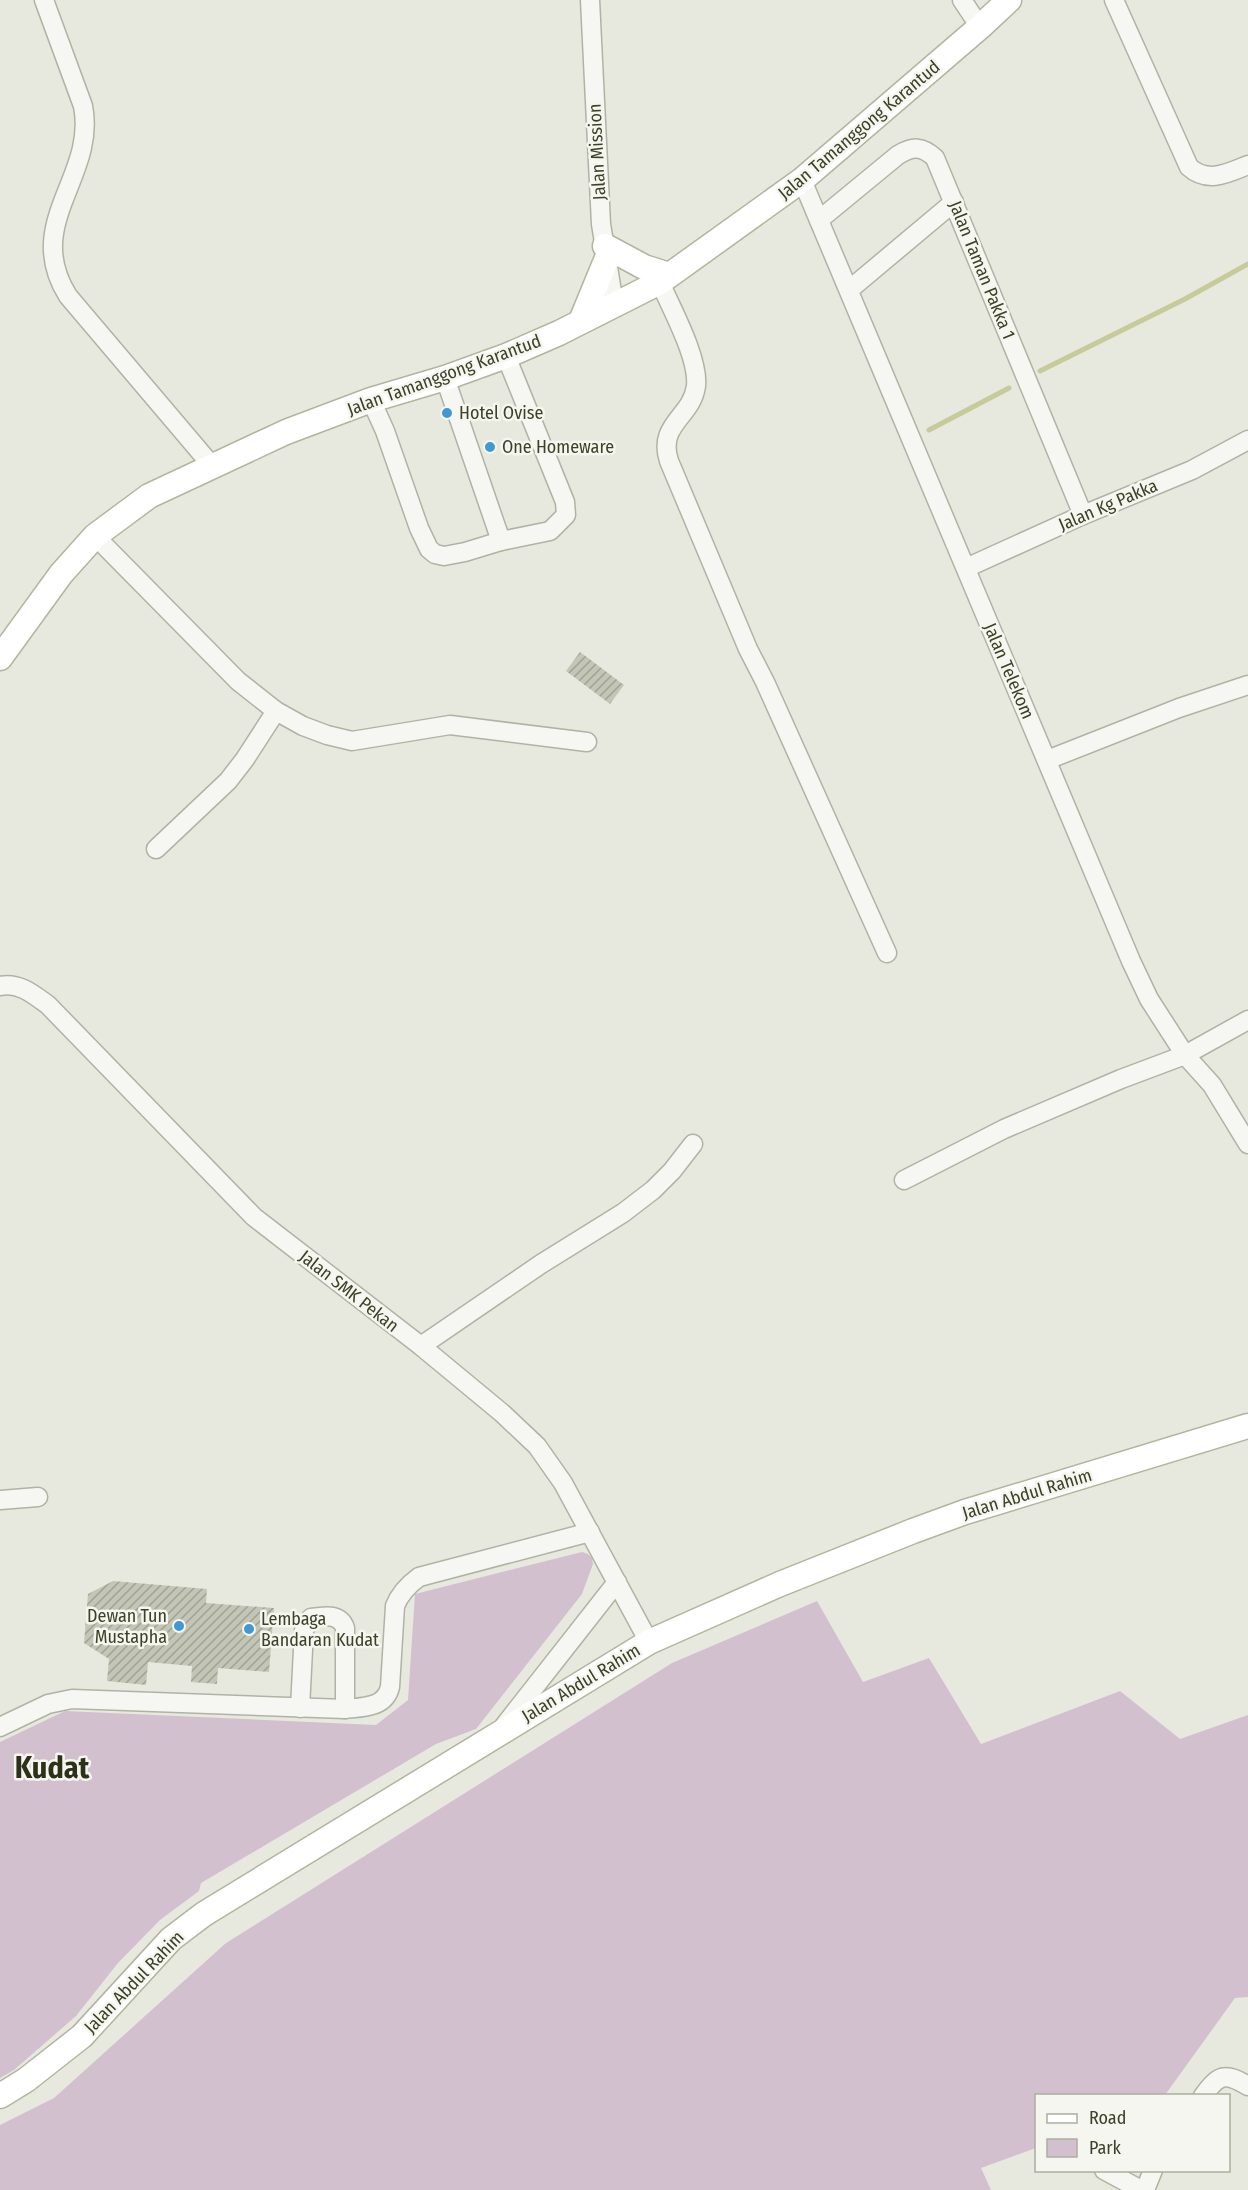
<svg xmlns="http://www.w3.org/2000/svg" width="1248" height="2190" viewBox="0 0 1248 2190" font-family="'Fira Sans Condensed',sans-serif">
	<defs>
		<pattern id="building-hatch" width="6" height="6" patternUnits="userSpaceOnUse" patternTransform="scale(1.5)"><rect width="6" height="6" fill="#c3c6b6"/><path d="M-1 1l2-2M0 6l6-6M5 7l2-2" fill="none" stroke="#a0a294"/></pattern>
	</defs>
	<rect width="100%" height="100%" fill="#e7e9df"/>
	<!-- green -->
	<g fill="#d3c0ce">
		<polygon points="582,1552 588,1554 592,1558 593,1564 582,1594 476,1729 436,1744 201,1883 199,1891 160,1920 118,1963 76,2016 14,2070 0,2078 0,1742 65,1711 376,1725 408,1700 415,1594"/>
		<polygon points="817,1601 863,1682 929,1658 981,1744 1120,1691 1180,1739 1248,1715 1248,1997 1235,1998 1165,2095 1036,2096 1036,2148 981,2168 991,2190 0,2190 0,2125 54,2098 226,1943 672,1663"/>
	</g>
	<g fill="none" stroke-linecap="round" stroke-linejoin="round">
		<!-- stream -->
		<g stroke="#c7ca99" stroke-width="5">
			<polyline points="1040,371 1185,299 1248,264"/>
			<polyline points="929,430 1009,388"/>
		</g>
	</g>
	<!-- building -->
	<g fill="url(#building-hatch)">
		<polygon points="580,652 624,685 610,704 566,671"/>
		<polygon points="113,1581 207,1589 206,1603 274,1608 269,1672 218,1668 217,1684 191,1682 192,1666 148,1662 146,1685 107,1681 109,1659 84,1643 88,1594"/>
	</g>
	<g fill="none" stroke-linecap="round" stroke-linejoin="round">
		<defs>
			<g id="minor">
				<path d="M44,0L83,106C97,177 22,223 68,296L213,467"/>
				<polyline points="590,0 601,224 614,304"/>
				<polyline points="962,0 980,27"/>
				<path d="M1114,0L1189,167C1208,184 1228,173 1248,165"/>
				<polyline points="802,180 1131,961 1149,999 1185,1055 1212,1085 1248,1144"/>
				<path d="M819,220L898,155C913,146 922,146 935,158L1083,515"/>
				<path d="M660,282C671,308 699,358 696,386C692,417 657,424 669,461L748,649L765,682L887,953"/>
				<polyline points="849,290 954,202"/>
				<polyline points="445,378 501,541"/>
				<polyline points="371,400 385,431 419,528 429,549 435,554 444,556 465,552 501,541 550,531 566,515 565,502 506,356"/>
				<polyline points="95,536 238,681 276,711 303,726 327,735 352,741 450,725 587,742"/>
				<polyline points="966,568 1083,515 1192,470 1248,440"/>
				<polyline points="1047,760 1179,708 1248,685"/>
				<polyline points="156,849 228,781 245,759 276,711"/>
				<path d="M0,986C19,982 33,994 48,1005L254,1217L421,1346L502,1413L537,1446L563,1483L649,1642"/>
				<polyline points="904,1180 1004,1129 1121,1079 1185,1055 1248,1020"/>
				<polyline points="421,1346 541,1264 623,1213 653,1190 672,1171 693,1144"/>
				<polyline points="0,1500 38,1497"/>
				<path d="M300,1708L304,1630L311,1618C323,1616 340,1613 345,1628V1709"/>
				<polyline points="504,1726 617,1582"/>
				<path d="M0,1727L48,1704L72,1699L345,1709C363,1707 385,1708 390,1687L395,1606C400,1593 408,1585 419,1577L590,1532"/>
				<path d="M1203,2096C1219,2074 1225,2072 1248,2086"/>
				<polyline points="1104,2170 1141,2190"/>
				<polyline points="1145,2190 1153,2170"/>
			</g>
			<g id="major">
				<polyline points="605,246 644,267 669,275"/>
				<polyline points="581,321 607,258"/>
				<polyline points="0,658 61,574 95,536 149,496 286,432 371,400 445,378 506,356 559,333 660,282 802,180 980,27 1009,0"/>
				<polyline points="0,2096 26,2080 82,2036 171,1939 204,1914 649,1642 780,1584 913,1531 965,1512 1248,1426"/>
			</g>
		</defs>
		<!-- minor casing -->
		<use href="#minor" stroke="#b0b3a4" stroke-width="21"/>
		<!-- major casing -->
		<use href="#major" stroke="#b2b59e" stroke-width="27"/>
		<!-- minor -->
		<use href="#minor" stroke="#f6f7f2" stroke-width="18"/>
		<!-- major -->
		<use href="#major" stroke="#fff" stroke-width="24"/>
	</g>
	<!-- markers -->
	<g fill="#4099d2" stroke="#f5f6ef" stroke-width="2">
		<circle cx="447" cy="413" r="6"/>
		<circle cx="490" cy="447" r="6"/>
		<circle cx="179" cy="1626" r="6"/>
		<circle cx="249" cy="1629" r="6"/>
	</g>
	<g text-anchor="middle" stroke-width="5" stroke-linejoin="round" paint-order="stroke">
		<!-- street labels -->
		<g font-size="18" fill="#3c4127" stroke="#f5f6ef">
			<text transform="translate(859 130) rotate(-40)" y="6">Jalan Tamanggong Karantud</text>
			<text transform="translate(597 152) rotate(-93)" y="6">Jalan Mission</text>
			<text transform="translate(982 270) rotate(68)" y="6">Jalan Taman Pakka 1</text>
			<text transform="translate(444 375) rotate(-20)" y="6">Jalan Tamanggong Karantud</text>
			<text transform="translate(1108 505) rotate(-23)" y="6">Jalan Kg Pakka</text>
			<text transform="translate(1009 671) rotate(67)" y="6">Jalan Telekom</text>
			<text transform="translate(349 1291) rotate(38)" y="6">Jalan SMK Pekan</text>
			<text transform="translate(1027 1494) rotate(-17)" y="6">Jalan Abdul Rahim</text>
			<text transform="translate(581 1683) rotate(-31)" y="6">Jalan Abdul Rahim</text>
			<text transform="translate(134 1982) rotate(-46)" y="6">Jalan Abdul Rahim</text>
		</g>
		<!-- poi labels -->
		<g font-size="18" fill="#3c4127" stroke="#f5f6ef" text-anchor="start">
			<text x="459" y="419">Hotel Ovise</text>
			<text x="502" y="453">One Homeware</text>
			<text x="167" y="1622" text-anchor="end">Dewan Tun<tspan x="167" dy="21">Mustapha</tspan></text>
			<text x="261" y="1625">Lembaga<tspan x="261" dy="21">Bandaran Kudat</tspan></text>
		</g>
		<!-- town labels -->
		<g font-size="30" font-weight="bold" fill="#2d311a" stroke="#f5f6ef">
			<text x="52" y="1778">Kudat</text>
		</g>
	</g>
	<!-- legend -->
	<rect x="1035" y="2094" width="195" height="78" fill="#f5f6ef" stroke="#abae9f" stroke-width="1.5"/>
	<rect x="1047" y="2114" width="30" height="9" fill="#ffffff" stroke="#abae9f" stroke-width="1.5"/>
	<text x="1089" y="2124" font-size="18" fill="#3c4127">Road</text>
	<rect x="1047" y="2139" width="30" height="18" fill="#d3c0ce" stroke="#abae9f" stroke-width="1.5"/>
	<text x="1089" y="2154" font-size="18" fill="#3c4127">Park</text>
</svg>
